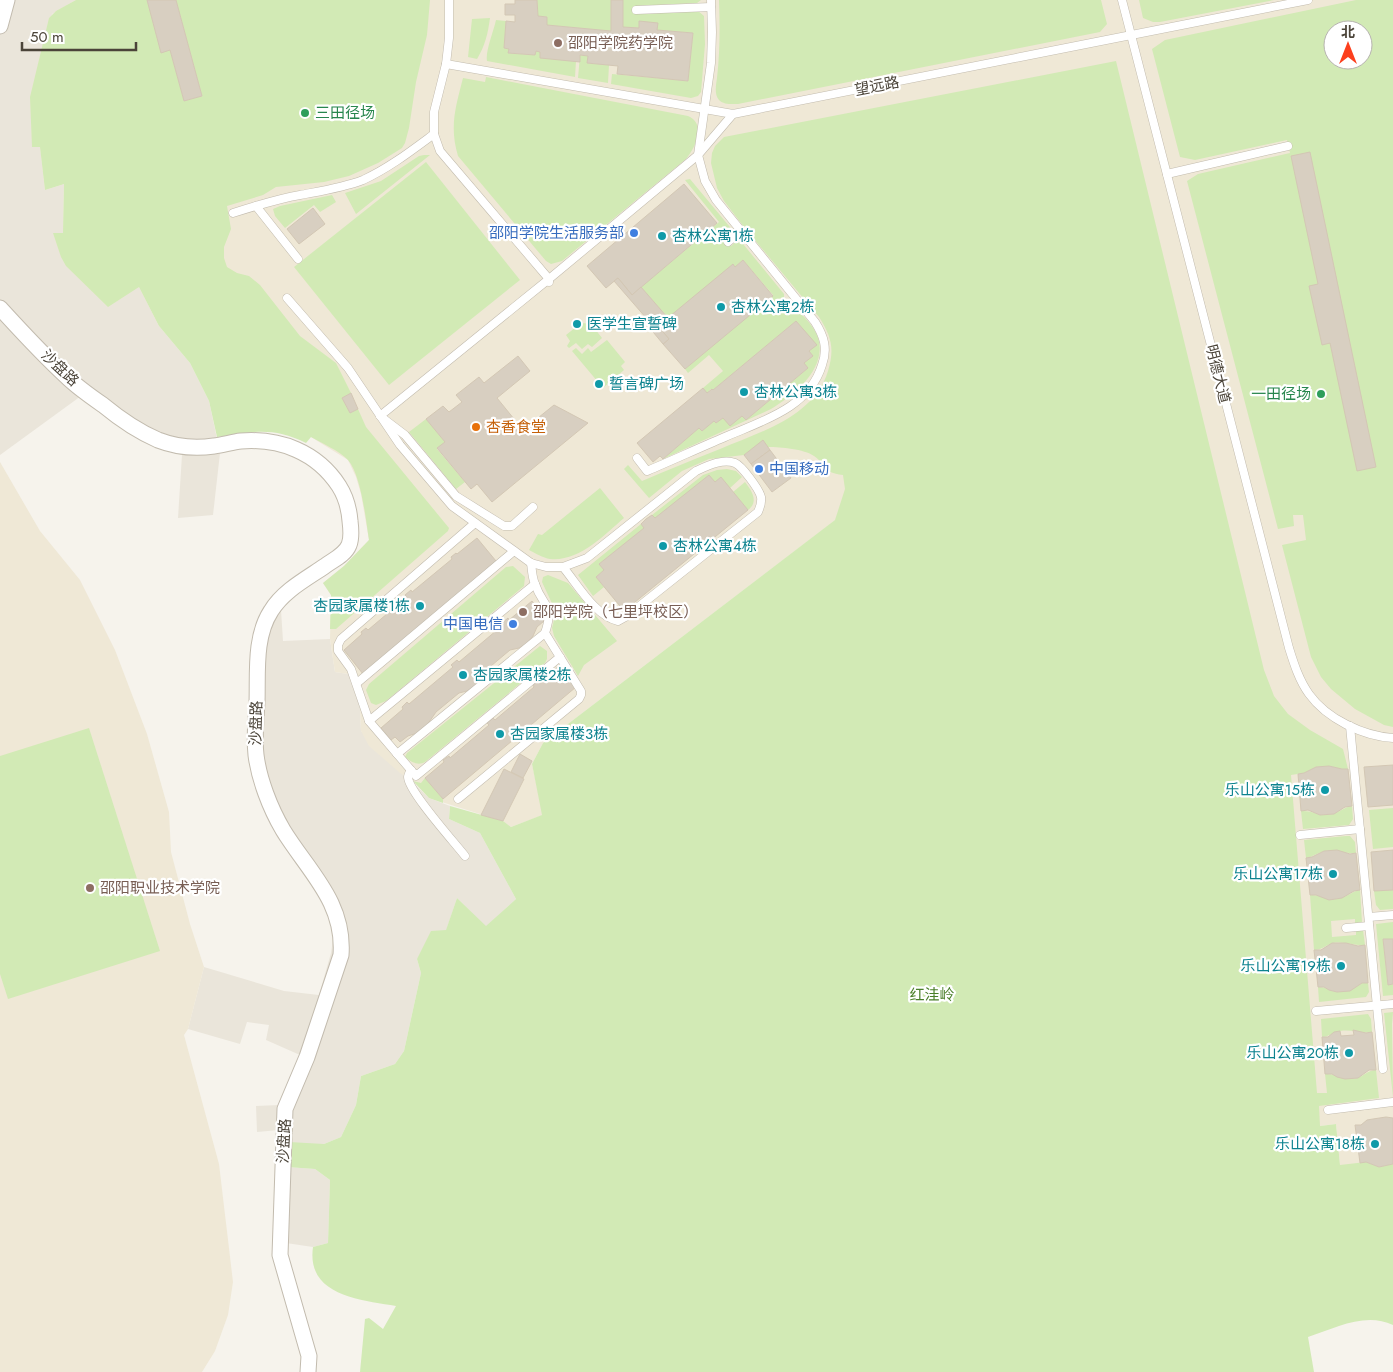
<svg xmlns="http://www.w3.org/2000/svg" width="1393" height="1372" viewBox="0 0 1393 1372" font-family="Jost,'Noto Sans SC',sans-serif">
	<rect width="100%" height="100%" fill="#f6f3ec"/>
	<!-- residential -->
	<g fill="#eae5da">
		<polygon points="0,0 76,0 52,14 32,146 40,146 45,190 64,184 63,233 53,233 139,287 159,326 190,363 209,401 220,453 213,515 178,518 182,455 157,447 129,434 81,396 0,455"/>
		<polygon points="268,601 281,610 283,641 330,639 335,672 348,674 360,708 361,731 429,798 450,806 449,819 480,833 516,899 486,927 457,898 446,931 417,959 421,973 404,1051 395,1064 361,1076 356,1105 341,1137 324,1144 287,1167 315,1169 330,1180 328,1243 313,1247 286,1243 273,1244 279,1130 257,1132 256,1106 279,1105 300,1055 266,1040 269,1025 247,1022 240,1044 188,1029 204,967 284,991 319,995 331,953 334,932 330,912 277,837 263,804 252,650 261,612"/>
	</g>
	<!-- education -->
	<g fill="#efe8d6" fill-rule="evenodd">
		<path d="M76,0H1393V1197L1340,1165L1336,1124L1320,1126L1031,371L543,743L532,764L543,815L511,827L502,821L429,798L413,781L400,773L369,746L361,731L360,708L348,674L335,672L330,639L331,595L323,583L344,566L369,540L361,494L356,477L348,460L311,437L159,326L139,287L108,307L66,266L61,257L53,233H63L64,184L45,190L40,147H32L30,97L49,18L56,11ZM1333,30H1363V60H1333Z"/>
		<polygon points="0,462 40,531 80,580 115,650 147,734 169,812 171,852 190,924 204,967 188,1029 184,1035 219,1164 233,1282 228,1315 215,1351 202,1372 0,1372"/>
	</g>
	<!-- green -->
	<g fill="#d2eab5" fill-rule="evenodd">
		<path d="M76,0H147L161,52L170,50L184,101L202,96L176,0H430L427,35L416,82L409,128L405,143L402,148L378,163L349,176L324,182L276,187L263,195L227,206L231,229L224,247V258L227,267L237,273L249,276L260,285L300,336L336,363L351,393L342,398L350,413L358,409L366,427L449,528L448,531L336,629H330L331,595L323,583L344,566L369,540C366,520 361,475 348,460C340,451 321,443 311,437L306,443C272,426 252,432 217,437L209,401L190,363L159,326L139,287L108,307L66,266L61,257L53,233H63L64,184L45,190L40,147H32L30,97L49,18L56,11Z"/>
		<polygon points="537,0 611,0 611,31 547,25 547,17 538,16"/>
		<polygon points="623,0 701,0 697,3 655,5 655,9 698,11 704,16 705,44 701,92 698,96 691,98 611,84 612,74 688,81 693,33 657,30 639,22 639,28 623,27"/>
		<path d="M719,0H1101L1107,24L1100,32L738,104C732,104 724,105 719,100C714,94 716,85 717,78C720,51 720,27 719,0Z"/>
		<polygon points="1139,0 1274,0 1160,22 1153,22 1143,18"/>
		<path d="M1356,0H1393V727L1384,725L1355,709L1331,689L1321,677L1311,657L1282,545L1306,540L1303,515H1293L1294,526L1278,529L1187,181L1198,174L1290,153L1287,140L1195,160L1180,157L1152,49L1165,40ZM1333,30H1363V60H1333Z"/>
		<path d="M490,18C488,33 485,46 477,59L468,57L472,19Z"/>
		<path d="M496,20L506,21L504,48L509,49L508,53L535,55L536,51L576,61L575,77L487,61C485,52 494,30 496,20Z"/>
		<polygon points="580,55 588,56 587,63 609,65 608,83 578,78"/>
		<path d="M1116,61L1264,670L1274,696L1288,714L1310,730L1343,749L1348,769H1342L1329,766L1316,767L1304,773L1291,775L1317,1093H1327L1325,1074C1336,1073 1345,1081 1357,1078C1364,1076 1368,1070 1376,1070L1379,1098L1319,1106L1320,1126L1336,1124L1340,1165L1366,1162L1379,1167L1393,1164V1325C1365,1312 1336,1328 1308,1337L1314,1372H360L365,1319L369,1318L383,1329L396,1306C361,1300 306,1296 313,1247L328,1243L330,1180L315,1169L287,1167L289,1142L324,1144L341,1137L356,1105L361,1076L395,1064L404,1051L421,973L417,959L431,931L446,930L457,898L486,926L516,899L480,833L449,819L450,806L503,821L511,827L542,815L532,764L543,743L835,520L845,489L843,475C821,472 828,466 814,456C804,449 781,447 768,447L763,441L744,455L709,459L682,471L649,498L624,469L628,465L642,481C668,470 694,459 720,449C760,432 814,417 828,371C835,348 831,336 819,317L744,227L724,201L717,188L711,163L712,153L715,146L724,137Z"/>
		<path d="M486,77L688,116C707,124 695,148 686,159L562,261L551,264L546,261L458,156C449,126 456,106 463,78L485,82Z"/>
		<polygon points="424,155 430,155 356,214 345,193 381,181 419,156"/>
		<polygon points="426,162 520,280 389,385 294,267"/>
		<path d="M690,179L734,232L726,239L731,246L739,239L784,294V299L781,304L786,310L791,307L796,308C803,316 813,325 817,335C830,367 794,395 771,409L663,459L699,428L702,431L714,421L716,423L723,418L742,416L746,420L808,368L804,363L812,356L809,351L816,345L796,321L713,390L711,389L707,393L703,388L723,371L709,355L688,373L685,369L773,295L743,260L735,267L733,265L668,318L641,287L719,222L685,180Z"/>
		<polygon points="332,195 336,202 320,212 314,205 285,228 275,216 273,209 280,206"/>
		<polygon points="581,323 595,324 595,329 602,338 592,347 588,344 582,349 576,343 569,348 567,346 570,341 566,335"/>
		<polygon points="607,340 625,362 621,366 624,370 603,388 572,351 576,348 582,354 588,348 591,352"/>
		<polygon points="426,419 445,442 437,449 465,482 456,489 409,432"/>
		<polygon points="727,469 736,471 742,477 730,488 715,482 655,518 652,515 703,475 717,470"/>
		<path d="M745,482C752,491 759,502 748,510L733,492Z"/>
		<path d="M600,488L624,518C604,535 579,562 550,559C543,558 535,553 529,550L538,534L542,535Z"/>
		<polygon points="641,524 644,528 599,564 604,570 596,577 604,587 593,596 578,575"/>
		<polygon points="513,566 525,577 524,586 386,701 376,705 371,703 366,690 369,684 506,567"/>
		<polygon points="548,575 568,583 617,641 584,665 578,676 554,636 552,628 556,612 542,582 543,577"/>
		<path d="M540,646L547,651V659L545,663L425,762C418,766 411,762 405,757L407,753Z"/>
		<polygon points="89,728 160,951 8,999 0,974 0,756"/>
		<polygon points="425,778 443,799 443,803 429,798 413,781 421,783"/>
		<path d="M1352,806L1353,819L1349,825L1303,829L1301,811C1312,810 1321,817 1333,814C1340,812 1344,807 1352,806Z"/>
		<polygon points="1393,808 1393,847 1373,849 1369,810"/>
		<path d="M1346,836H1350L1355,842L1356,853C1346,854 1337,850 1326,851C1318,852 1313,857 1306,858L1304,840Z"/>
		<path d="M1360,890L1362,922L1355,923V919L1331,921L1332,937L1356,935V931L1363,930L1365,945C1354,946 1344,941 1333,943C1326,945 1322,950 1314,950L1310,895C1321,894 1328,902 1341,898C1349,896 1352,891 1360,890Z"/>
		<polygon points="1393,890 1393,909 1380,910 1376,905 1374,891"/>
		<polygon points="1393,922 1393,939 1383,940 1388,985 1393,984 1393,995 1383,996 1376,924"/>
		<path d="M1362,983H1368L1369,992L1366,997L1319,1002L1318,987C1324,987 1325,988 1330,990C1341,995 1353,990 1362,983Z"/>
		<polygon points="1393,1012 1392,1024 1393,1097 1384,1013"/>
		<path d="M1368,1014L1371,1019L1372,1032C1361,1034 1352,1029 1340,1031C1333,1032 1329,1037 1322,1037L1321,1019Z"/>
	</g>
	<!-- building -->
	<g fill="#d8cfc1" stroke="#d3c7b4">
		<polygon points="147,0 176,0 202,96 184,101 170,50 161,53"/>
		<polygon points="515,0 537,0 538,16 547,17 547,25 611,31 611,0 623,0 623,27 639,28 639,21 658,23 657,30 693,33 688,81 617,74 618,66 587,63 588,56 580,55 580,62 540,58 540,52 536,51 535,55 508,53 509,49 504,48 506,21 515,22 515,15 505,15 505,4 515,4"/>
		<polygon points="1310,152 1376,467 1357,471 1330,343 1322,345 1309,286 1318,284 1291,156"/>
		<polygon points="684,184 717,223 632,295 618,278 606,288 587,266"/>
		<polygon points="313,208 325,224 299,244 287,229"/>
		<polygon points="743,260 773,296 685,369 663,344 669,339 658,326 733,264 735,267"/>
		<polygon points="618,278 632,295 641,287 668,318 658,326 669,339 663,344 644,321 647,319 614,281"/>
		<polygon points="796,321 817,345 809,351 813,356 804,363 808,368 746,420 742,416 730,426 723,418 716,423 714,421 702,431 699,428 663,459 660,456 653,462 637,443 703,388 707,393 712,389 713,390"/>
		<polygon points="518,356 530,371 497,398 523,430 554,405 588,423 492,502 477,484 471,489 437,448 445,442 426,419 443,406 449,412 462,402 456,395 479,377 484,383"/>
		<polygon points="351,393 358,409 350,413 342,398"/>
		<polygon points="763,440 770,450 751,464 744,455"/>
		<polygon points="770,450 791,478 772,492 751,464"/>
		<polygon points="709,475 715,482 721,477 748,510 624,611 596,577 604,570 599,564 644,528 641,524 646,519 652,515 655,518"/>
		<polygon points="477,538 496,561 363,674 344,650 362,634 361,632 366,628 368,630 407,597 405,595 411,590 412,592 452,559 451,557 456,553 457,554"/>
		<polygon points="532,601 542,613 539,615 544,621 537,627 533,636 527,643 519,648 510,650 485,671 481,679 475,686 467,691 459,693 436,712 425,728 417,733 408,736 400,742 395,737 391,740 381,728 403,709 402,707 407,702 409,704 453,667 451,665 457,660 459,662 503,625 502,623 508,618 509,620"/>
		<polygon points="559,666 576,687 443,799 425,778 444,762 443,760 449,756 450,758 489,725 487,723 493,718 495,720 534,687 533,685 538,681 540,682"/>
		<polygon points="520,754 532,761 523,778 511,772"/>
		<polygon points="1393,765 1393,805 1368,807 1364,767"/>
		<polygon points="1329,766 1342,769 1348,769 1352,806 1345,807 1334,814 1320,815 1308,810 1301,811 1298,774 1304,773 1316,767"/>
		<polygon points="504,769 524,779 503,821 481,815"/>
		<polygon points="1337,850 1350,854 1356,853 1360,890 1354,891 1342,898 1329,900 1316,895 1310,895 1306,858 1312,857 1324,851"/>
		<polygon points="1393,850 1393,890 1374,891 1371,852"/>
		<polygon points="1383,939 1393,939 1393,984 1388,985"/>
		<polygon points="1332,943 1346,943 1358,946 1365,945 1368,983 1362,983 1350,991 1337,992 1329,990 1324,987 1318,987 1314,950 1321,950"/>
		<polygon points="1353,1030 1366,1033 1372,1032 1376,1070 1369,1070 1358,1078 1345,1079 1337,1077 1332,1074 1325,1074 1322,1037 1328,1037 1334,1032 1340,1031 1341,1036 1354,1035"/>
		<polygon points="1386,1117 1393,1118 1393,1164 1379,1167 1366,1162 1360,1163 1355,1125 1361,1125 1367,1120 1373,1119"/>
	</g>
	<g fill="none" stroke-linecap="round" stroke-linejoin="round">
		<defs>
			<g id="lane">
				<polyline points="449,0 449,38 446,64 434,112 434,134 440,151 549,279 549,282"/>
				<path d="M1122,0L1289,648C1294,664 1299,680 1309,694C1327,719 1363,736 1393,738"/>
				<polyline points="636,10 711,7"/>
				<polyline points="446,64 733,114 1308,0"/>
				<polyline points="1167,174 1288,146"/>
				<polyline points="256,206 298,259"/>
				<path d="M233,213C255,206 277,199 300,195C321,191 342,188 363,180C389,168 411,151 434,134"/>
				<polyline points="728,242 741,231"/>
				<path d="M287,298L348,368L400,445L452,506L531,563L546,567H563L587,558L696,471C707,466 723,458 735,463C742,466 759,489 761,497C762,503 760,507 758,512L627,616L618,621C595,616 578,585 563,567"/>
				<path d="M637,458L647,471C673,460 699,448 725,437C762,421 809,408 822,365C828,349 824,336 815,322L716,200L705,181L698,155L711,63L712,32L711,0"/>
				<polyline points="533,507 512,526 504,526 456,496 405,435 380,416 549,279 698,155 733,114"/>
				<polyline points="475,523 341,639 338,645 338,651 351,669 369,721 416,776 560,657"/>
				<polyline points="357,683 514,551"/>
				<polyline points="369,721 535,584"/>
				<polyline points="1350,726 1383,1069"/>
				<polyline points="397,754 545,633"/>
				<path d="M411,770C410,772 408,775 408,777C408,791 455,843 465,856"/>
				<path d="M458,799L579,699L581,695V691L545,633C555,603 543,608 535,584C532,577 532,570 531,563"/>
				<polyline points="1300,835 1360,829"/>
				<polyline points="1369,917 1393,915"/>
				<polyline points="1346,928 1369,926"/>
				<polyline points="1316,1011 1393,1004"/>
				<polyline points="1328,1110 1393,1102"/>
			</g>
			<g id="street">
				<polyline points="0,26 7,0"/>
				<path d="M0,308C21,331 43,355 66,376C77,387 90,396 103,405C120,419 137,431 158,440C176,447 194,449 214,446C223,445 232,442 241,441C280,438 317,452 339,486C346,497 349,508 350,521C351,529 352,538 349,545C345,555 333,560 325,566C306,579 283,591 271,611C254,637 258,673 257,703C256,720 254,738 256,755C259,779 270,808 283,830C308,871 345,902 341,955L307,1057L285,1109L280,1255L309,1356L308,1372"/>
			</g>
		</defs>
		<!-- lane casing -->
		<use href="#lane" stroke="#c2bbae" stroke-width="9"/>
		<!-- street casing -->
		<use href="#street" stroke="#c2bbae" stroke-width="17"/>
		<!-- lane -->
		<use href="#lane" stroke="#fff" stroke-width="8"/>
		<!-- street -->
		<use href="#street" stroke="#fff" stroke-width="15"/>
	</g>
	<!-- markers -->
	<g fill="#8d6e63" stroke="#fff" stroke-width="2">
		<circle cx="558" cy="43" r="5"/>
		<circle cx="523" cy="612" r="5"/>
		<circle cx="90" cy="888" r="5"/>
	</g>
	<g fill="#2e9e5b" stroke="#fff" stroke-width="2">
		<circle cx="305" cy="113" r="5"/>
		<circle cx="1321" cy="394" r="5"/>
	</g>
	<g fill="#3f7fe0" stroke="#fff" stroke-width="2">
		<circle cx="634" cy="233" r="5"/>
		<circle cx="759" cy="469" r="5"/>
		<circle cx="513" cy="624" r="5"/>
	</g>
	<g fill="#0f9aa8" stroke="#fff" stroke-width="2">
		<circle cx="662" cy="236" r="5"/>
		<circle cx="721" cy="307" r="5"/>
		<circle cx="577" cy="324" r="5"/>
		<circle cx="599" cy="384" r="5"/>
		<circle cx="744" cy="392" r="5"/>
		<circle cx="663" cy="546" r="5"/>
		<circle cx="420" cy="606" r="5"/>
		<circle cx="463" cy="675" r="5"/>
		<circle cx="500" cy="734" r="5"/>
		<circle cx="1325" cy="790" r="5"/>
		<circle cx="1333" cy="874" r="5"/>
		<circle cx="1341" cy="966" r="5"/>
		<circle cx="1349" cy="1053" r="5"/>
		<circle cx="1375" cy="1144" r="5"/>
	</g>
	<circle fill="#e8710a" stroke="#fff" stroke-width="2" cx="476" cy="427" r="5"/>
	<g text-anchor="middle" stroke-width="4.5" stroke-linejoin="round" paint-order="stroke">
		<!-- education labels -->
		<g font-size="15" fill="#785e54" stroke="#fff" text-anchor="start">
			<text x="568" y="48">邵阳学院药学院</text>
			<text x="533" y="617">邵阳学院（七里坪校区）</text>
			<text x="100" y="893">邵阳职业技术学院</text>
		</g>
		<!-- street labels -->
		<g font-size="15" fill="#4b4439" stroke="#fff">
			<text transform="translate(877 86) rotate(-11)" y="5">望远路</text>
			<text transform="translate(60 368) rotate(43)" y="5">沙盘路</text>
			<text transform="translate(1218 374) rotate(76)" y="5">明德大道</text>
			<text transform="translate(256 723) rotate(-88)" y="5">沙盘路</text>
			<text transform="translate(284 1141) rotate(-87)" y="5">沙盘路</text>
		</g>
		<!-- leisure labels -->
		<g font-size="15" fill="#27864d" stroke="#fff" text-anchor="start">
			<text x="315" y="118">三田径场</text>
			<text x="1311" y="399" text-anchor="end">一田径场</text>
		</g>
		<!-- shop labels -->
		<g font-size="15" fill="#366cbe" stroke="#fff" text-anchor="end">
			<text x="624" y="238">邵阳学院生活服务部</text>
			<text x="769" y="474" text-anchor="start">中国移动</text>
			<text x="503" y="629">中国电信</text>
		</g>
		<!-- culture labels -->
		<g font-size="15" fill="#0d838f" stroke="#fff" text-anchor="start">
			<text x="672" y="241">杏林公寓1栋</text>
			<text x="731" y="312">杏林公寓2栋</text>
			<text x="587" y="329">医学生宣誓碑</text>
			<text x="609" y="389">誓言碑广场</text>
			<text x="754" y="397">杏林公寓3栋</text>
			<text x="673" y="551">杏林公寓4栋</text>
			<text x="410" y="611" text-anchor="end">杏园家属楼1栋</text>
			<text x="473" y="680">杏园家属楼2栋</text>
			<text x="510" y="739">杏园家属楼3栋</text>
			<text x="1315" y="795" text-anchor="end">乐山公寓15栋</text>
			<text x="1323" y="879" text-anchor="end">乐山公寓17栋</text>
			<text x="1331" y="971" text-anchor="end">乐山公寓19栋</text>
			<text x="1339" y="1058" text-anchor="end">乐山公寓20栋</text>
			<text x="1365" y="1149" text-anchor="end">乐山公寓18栋</text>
		</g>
		<!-- food labels -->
		<g font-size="15" fill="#c56008" stroke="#fff" text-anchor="start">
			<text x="486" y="432">杏香食堂</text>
		</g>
		<!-- park labels -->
		<g font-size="15" fill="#4a7f2a" stroke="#fff">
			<text x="932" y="1000">红洼岭</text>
		</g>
	</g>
	<!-- north arrow -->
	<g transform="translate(1348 45)"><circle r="24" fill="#ffffff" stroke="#b7b4b0"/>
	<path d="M0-4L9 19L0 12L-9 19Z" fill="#fc3f1d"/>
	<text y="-8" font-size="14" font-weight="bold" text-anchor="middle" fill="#4b4439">北</text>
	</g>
	<!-- scale -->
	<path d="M22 42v8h114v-8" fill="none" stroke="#4b4439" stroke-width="2.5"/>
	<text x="30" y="42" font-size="15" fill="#4b4439" stroke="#ffffff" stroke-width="4" paint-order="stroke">50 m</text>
</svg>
